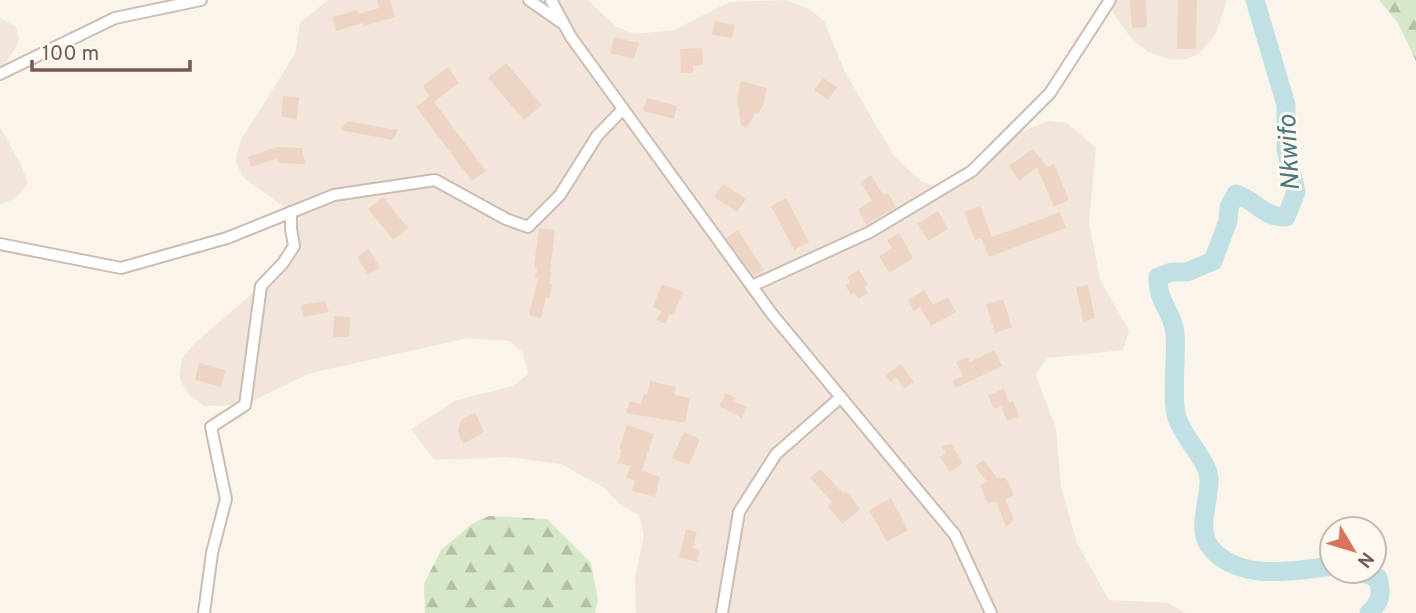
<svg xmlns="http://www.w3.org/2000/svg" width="1416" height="613" viewBox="0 0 1416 613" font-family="Overpass,sans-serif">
	<defs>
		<pattern id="forest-firs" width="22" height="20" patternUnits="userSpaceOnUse" patternTransform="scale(1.75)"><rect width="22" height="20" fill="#d7e8ca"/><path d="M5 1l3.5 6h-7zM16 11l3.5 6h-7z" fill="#b3bfa6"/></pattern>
	</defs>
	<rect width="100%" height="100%" fill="#fbf4eb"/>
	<!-- residential -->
	<g fill="#f2e6da">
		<polygon points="328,0 588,0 615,26 634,34 674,30 729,2 786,0 809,9 824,21 845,72 894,156 922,182 940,186 1006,138 1048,121 1067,123 1096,148 1089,222 1100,279 1129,331 1123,350 1048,358 1035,374 1056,427 1061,486 1077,543 1109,600 1169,603 1185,613 636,613 635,577 644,536 639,515 618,503 606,489 561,464 507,457 434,460 411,429 457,400 513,386 528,374 523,353 510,341 468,338 333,368 308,374 245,405 204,406 189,395 179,378 182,359 194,344 261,286 294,246 291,212 244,178 235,161 241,140 295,54 300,23"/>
		<polygon points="1104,0 1227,0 1216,33 1199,54 1187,59 1169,59 1148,52 1131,38"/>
		<polygon points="0,18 16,27 19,38 16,47 0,71"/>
		<polygon points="0,127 21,165 28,184 14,199 0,204"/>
	</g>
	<!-- forest -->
	<g fill="url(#forest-firs)">
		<polygon points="1379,0 1416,0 1416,61 1398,23"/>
		<polygon points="489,516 547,519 591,563 598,600 595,613 425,613 424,584 441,550 473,523"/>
	</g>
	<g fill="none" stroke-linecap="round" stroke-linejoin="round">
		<!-- river -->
		<g stroke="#c0e0e4" stroke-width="19">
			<path d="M1255,0L1286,105V149L1296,192L1286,217C1262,217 1259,202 1236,194L1229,207L1228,221L1213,261L1187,272H1172L1158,277C1157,302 1173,312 1175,333C1177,355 1171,400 1177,418C1184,439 1208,460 1209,479C1210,500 1196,529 1210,547C1238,582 1294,571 1332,566"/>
			<path d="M1358,571L1378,578C1382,593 1381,602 1369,613"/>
		</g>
	</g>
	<!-- building -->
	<g fill="#eed4c5">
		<polygon points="377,0 390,0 395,17 364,26 363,23 336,31 332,17 357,10 358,14 379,8"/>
		<polygon points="1130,0 1146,0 1147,27 1132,28"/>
		<polygon points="1178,0 1197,0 1196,49 1177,49"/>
		<polygon points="715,21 735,25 732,38 712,35"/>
		<polygon points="614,37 639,43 634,59 610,53"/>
		<polygon points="702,48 703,65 693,66 693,73 681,73 680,49"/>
		<polygon points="506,63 542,105 524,120 488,78"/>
		<polygon points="448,67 459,83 434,102 486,171 472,181 416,107 430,96 423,86"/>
		<polygon points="823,78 837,87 828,100 814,90"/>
		<polygon points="741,81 767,88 763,105 758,114 755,113 747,128 741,125 737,98"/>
		<polygon points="283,96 299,97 297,119 281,117"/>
		<polygon points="647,98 677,106 674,119 643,111"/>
		<polygon points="347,121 398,130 393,140 340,130"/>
		<polygon points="277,147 302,148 305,164 278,163 278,158 251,167 248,157"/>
		<polygon points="1033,149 1047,167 1054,164 1069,200 1054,207 1037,167 1019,181 1009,166"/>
		<polygon points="871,175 883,195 888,193 896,207 866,225 858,209 872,201 861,182"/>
		<polygon points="723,184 746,199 737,212 714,197"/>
		<polygon points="383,197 408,228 393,240 368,209"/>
		<polygon points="786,198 809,242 794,250 771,206"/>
		<polygon points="980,206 992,237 1060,212 1066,228 989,257 981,238 975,240 964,212"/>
		<polygon points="938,211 948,229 928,241 917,224"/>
		<polygon points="539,228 555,230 550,272 551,272 549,284 552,285 549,298 546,297 541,318 529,315 538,279 535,278 537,268 534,267"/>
		<polygon points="738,230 764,270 754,276 726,238"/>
		<polygon points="899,233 913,258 889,273 879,256 892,248 887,240"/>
		<polygon points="369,249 380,268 368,275 357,257"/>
		<polygon points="859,270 868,285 864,287 868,293 858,299 854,292 851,295 845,285 850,282 847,277"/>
		<polygon points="662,284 683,292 673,315 669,314 666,324 656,320 662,311 653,307"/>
		<polygon points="1088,285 1095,318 1083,322 1076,287"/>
		<polygon points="924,290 933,305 948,297 956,312 931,326 920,307 914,311 908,300"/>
		<polygon points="1003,299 1012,327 995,333 986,305"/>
		<polygon points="325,301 329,312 303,317 301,305"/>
		<polygon points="334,316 350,317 349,337 333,337"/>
		<polygon points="994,350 1002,366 956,388 952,381 963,376 956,362 968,357 970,362"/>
		<polygon points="199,363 226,370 221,387 195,380"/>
		<polygon points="901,364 914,382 904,389 896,377 890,382 886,375"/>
		<polygon points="650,381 676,387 674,395 690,398 685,423 626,413 630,401 641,404 644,394 647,395"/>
		<polygon points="1004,389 1009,403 1013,401 1019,416 1007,421 1001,406 994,409 988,395"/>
		<polygon points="726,393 736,398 734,401 747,407 742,418 719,406"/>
		<polygon points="475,413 484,432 463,444 458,432 461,420"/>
		<polygon points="627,425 654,434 642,470 660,477 655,497 632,491 635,481 626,477 631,466 618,463 622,450 619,449"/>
		<polygon points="684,432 700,439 689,465 672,458"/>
		<polygon points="951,444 963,463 950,472 940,457 946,453 941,446"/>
		<polygon points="984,460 997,478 1006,478 1014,495 1005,499 1014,520 1006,527 996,501 988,504 980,485 987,482 975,466"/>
		<polygon points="820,469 843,493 846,491 860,509 842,524 828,506 832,502 810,478"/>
		<polygon points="891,498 908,530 887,542 869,510"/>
		<polygon points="686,529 697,532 693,548 700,550 697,562 679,557"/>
	</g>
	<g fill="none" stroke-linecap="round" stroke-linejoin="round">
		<defs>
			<g id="minor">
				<polyline points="529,0 562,23"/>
				<polyline points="551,0 571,37 772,314 955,535 991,613"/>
				<polyline points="0,74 115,18 201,0"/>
				<polyline points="0,244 121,268 227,238 334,195 435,180 506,219 528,227 560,195 597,136 623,109"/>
				<polyline points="752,286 870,232 972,171 1050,93 1110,0"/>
				<polyline points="204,613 212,553 226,499 211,427 245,405 261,286 283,263 294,246 291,229 291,212"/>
				<polyline points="722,613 739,512 776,454 841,397"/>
			</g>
		</defs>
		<!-- minor casing -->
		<use href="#minor" stroke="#cdbcb1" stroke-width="14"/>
		<!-- minor -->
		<use href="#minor" stroke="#fff" stroke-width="10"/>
	</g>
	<g text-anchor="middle" stroke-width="6" stroke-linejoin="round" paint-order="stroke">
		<!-- water labels -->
		<g font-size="26" font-style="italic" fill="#47777f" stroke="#fef8f1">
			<text transform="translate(1288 153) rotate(-93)" y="9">Nkwifo</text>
		</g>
	</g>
	<!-- north arrow -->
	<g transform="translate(1353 550) rotate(128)"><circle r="33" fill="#fef8f1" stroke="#c7b9b1" stroke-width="2"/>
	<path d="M0-5L12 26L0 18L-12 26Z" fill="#da735b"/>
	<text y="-10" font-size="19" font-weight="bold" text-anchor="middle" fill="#755b50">N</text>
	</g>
	<!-- scale -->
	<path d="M32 60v10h158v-10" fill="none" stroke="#755b50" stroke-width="3.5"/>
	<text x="42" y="60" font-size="21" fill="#755b50" stroke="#fef8f1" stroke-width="5" paint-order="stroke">100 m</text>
</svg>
